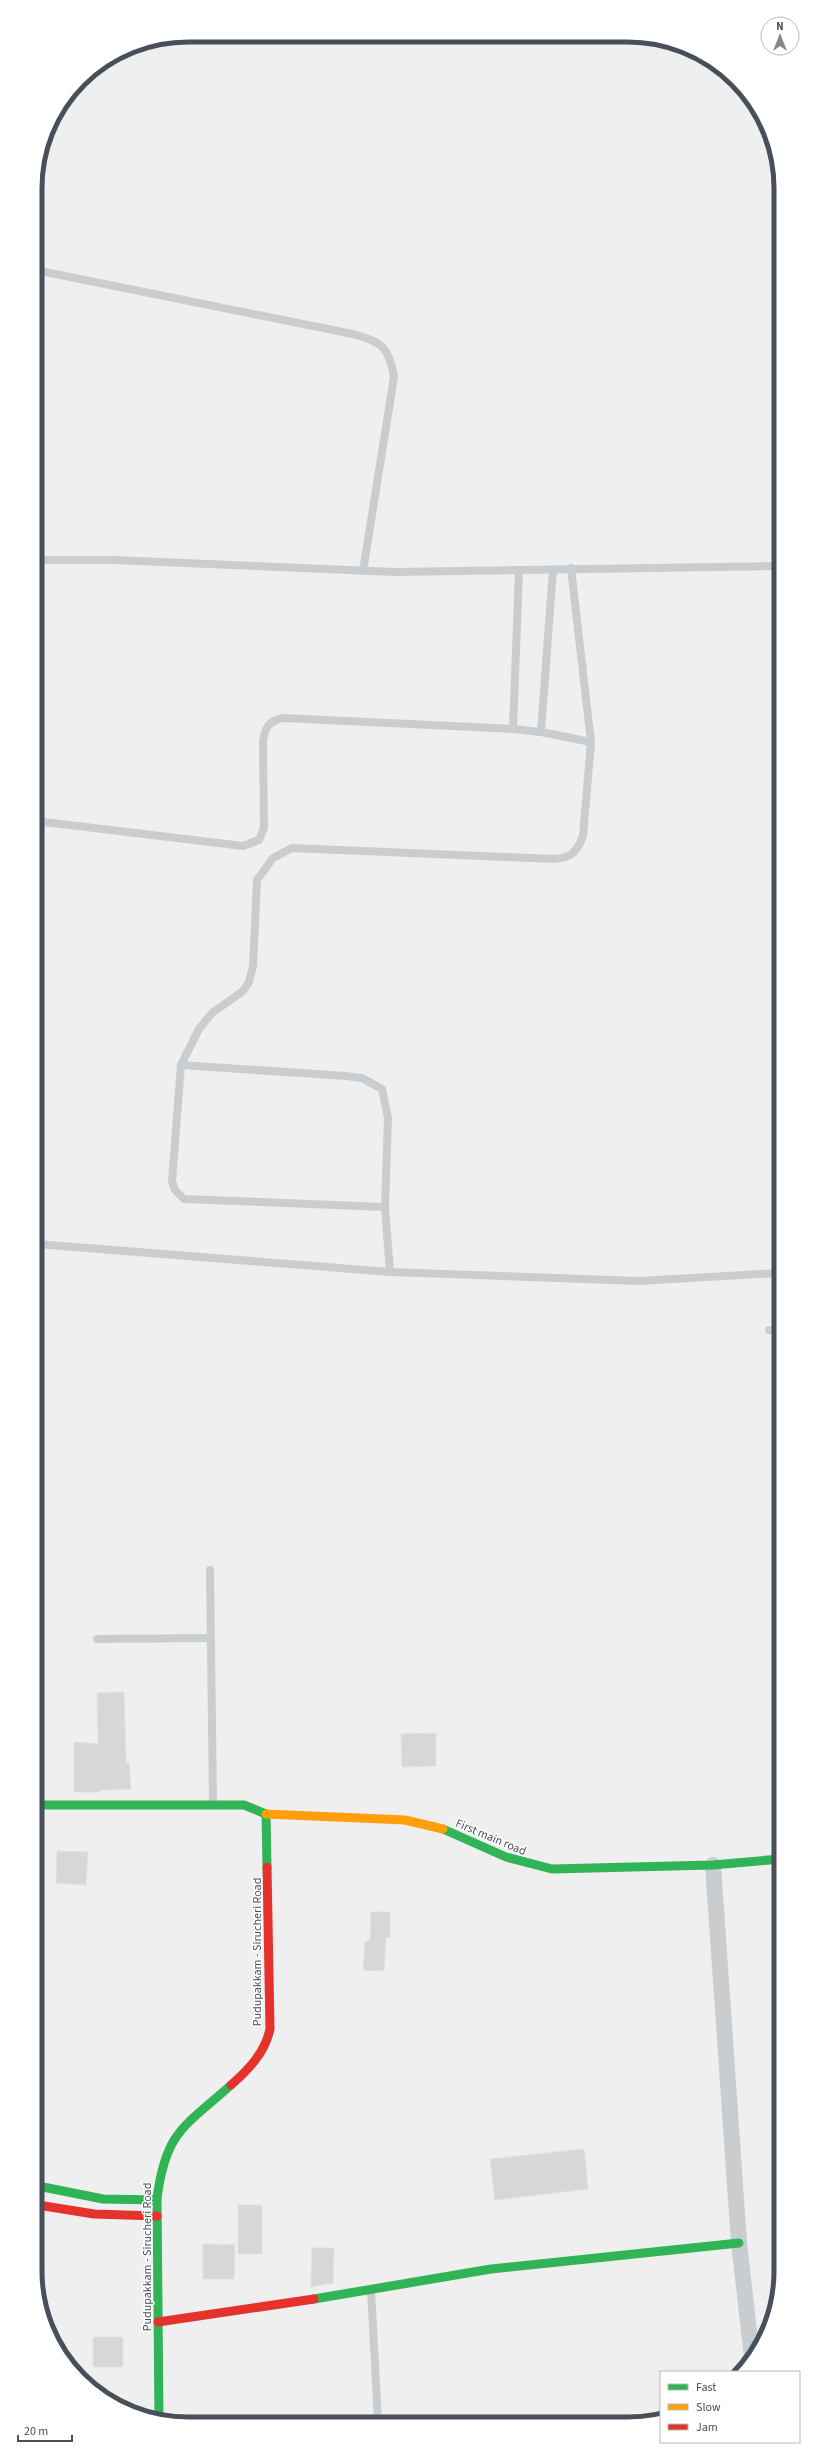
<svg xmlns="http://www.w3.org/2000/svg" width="816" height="2459" viewBox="0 0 816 2459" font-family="'Source Sans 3',sans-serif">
	<rect width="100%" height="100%" fill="#efefef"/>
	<!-- building -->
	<g fill="#d6d7d9" stroke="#e0e1e2">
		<polygon points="124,1692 126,1763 129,1763 131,1789 100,1790 100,1792 74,1792 74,1742 98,1744 97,1693"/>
		<polygon points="436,1733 436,1766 402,1767 401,1734"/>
		<polygon points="57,1851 88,1852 86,1885 56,1883"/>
		<polygon points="371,1912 390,1912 390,1938 386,1937 384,1971 363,1970 365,1941 370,1941"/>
		<polygon points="584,2149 588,2189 495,2200 490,2159"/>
		<rect x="238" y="2205" width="24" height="49"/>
		<polygon points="203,2244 235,2245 234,2279 203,2279"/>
		<polygon points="312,2248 334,2248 333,2283 311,2287"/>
		<rect x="93" y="2337" width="30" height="30"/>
	</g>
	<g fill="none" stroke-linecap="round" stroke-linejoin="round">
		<!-- lane -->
		<g stroke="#cacdcf" stroke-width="8">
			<path d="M35,270L353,334C382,342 389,347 394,377L363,571"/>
			<polyline points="36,560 113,560 395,572 779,566"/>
			<polyline points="513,729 519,570"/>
			<polyline points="541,732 553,569"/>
			<path d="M36,821L243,846L259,840L264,828L263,742C265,728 268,721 283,718L513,729L541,732L591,742"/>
			<polyline points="181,1065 346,1076 362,1078 382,1089 388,1118 385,1207 390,1272"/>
			<path d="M385,1207L184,1199L175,1190L172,1181L181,1065L199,1029L212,1013L243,991L249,982L253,966L257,880L273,858L292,848L554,859C571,858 577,852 583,836L591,742L571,568"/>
			<polyline points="37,1244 390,1272 639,1281 779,1273"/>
			<polyline points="769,1330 780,1331"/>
			<polyline points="210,1570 213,1804"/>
			<polyline points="97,1639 209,1638"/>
			<polyline points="371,2290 378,2421"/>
		</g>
		<!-- street -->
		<polyline stroke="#cacdcf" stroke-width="16" points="713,1865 739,2243 752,2357"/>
		<!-- fast -->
		<g stroke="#30b455" stroke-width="9">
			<polyline points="37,1805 244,1805 266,1814 267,1867"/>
			<polyline points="443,1829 506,1857 552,1869 713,1865 780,1859"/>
			<polyline points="38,2186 103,2199 157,2200"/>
			<polyline points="314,2299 491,2269 739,2243"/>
			<path d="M159,2421L157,2198C166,2131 184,2127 231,2085"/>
		</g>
		<!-- slow -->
		<polyline stroke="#ff9f0a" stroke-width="9" points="266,1814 405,1820 443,1829"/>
		<!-- jam -->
		<g stroke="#e5322d" stroke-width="9">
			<path d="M231,2085C248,2070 265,2053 270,2029L267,1867"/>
			<polyline points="38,2205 94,2214 157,2216"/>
			<polyline points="158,2322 314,2299"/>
		</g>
	</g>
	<g text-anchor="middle" stroke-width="3" stroke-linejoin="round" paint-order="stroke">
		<!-- street labels -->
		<g font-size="12" fill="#474f59" stroke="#fff">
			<text transform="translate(491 1837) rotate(23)" y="4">First main road</text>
			<text transform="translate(257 1952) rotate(-90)" y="4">Pudupakkam - Sirucheri Road</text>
			<text transform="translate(147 2257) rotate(-90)" y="4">Pudupakkam - Sirucheri Road</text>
		</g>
	</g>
	<!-- crop -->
	<path d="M0 0H816V2459H0ZM188 42H628A146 146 0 0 1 774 188V2271A146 146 0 0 1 628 2417H188A146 146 0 0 1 42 2271V188A146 146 0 0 1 188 42Z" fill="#fff" fill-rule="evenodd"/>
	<path fill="none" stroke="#474f59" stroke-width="5" d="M188 42H628A146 146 0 0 1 774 188V2271A146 146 0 0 1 628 2417H188A146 146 0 0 1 42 2271V188A146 146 0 0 1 188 42Z"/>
	<!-- legend -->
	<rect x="660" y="2371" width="140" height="72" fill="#ffffff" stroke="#b5b9bd"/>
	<rect x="668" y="2384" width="20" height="6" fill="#30b455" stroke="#b5b9bd"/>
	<text x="696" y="2391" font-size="12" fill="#474f59">Fast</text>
	<rect x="668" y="2404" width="20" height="6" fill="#ff9f0a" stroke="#b5b9bd"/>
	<text x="696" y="2411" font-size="12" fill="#474f59">Slow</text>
	<rect x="668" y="2424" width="20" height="6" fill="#e5322d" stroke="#b5b9bd"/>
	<text x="696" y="2431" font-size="12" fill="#474f59">Jam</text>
	<!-- north arrow -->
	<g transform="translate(780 36)"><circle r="19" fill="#ffffff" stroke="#b5b9bd"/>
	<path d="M0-3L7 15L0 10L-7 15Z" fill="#82878e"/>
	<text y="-6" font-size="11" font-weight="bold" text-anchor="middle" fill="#474f59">N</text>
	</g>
	<!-- scale -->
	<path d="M18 2435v6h54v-6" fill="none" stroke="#474f59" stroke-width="2"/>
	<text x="24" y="2435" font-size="12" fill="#474f59" stroke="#ffffff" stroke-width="3" paint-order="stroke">20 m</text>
</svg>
